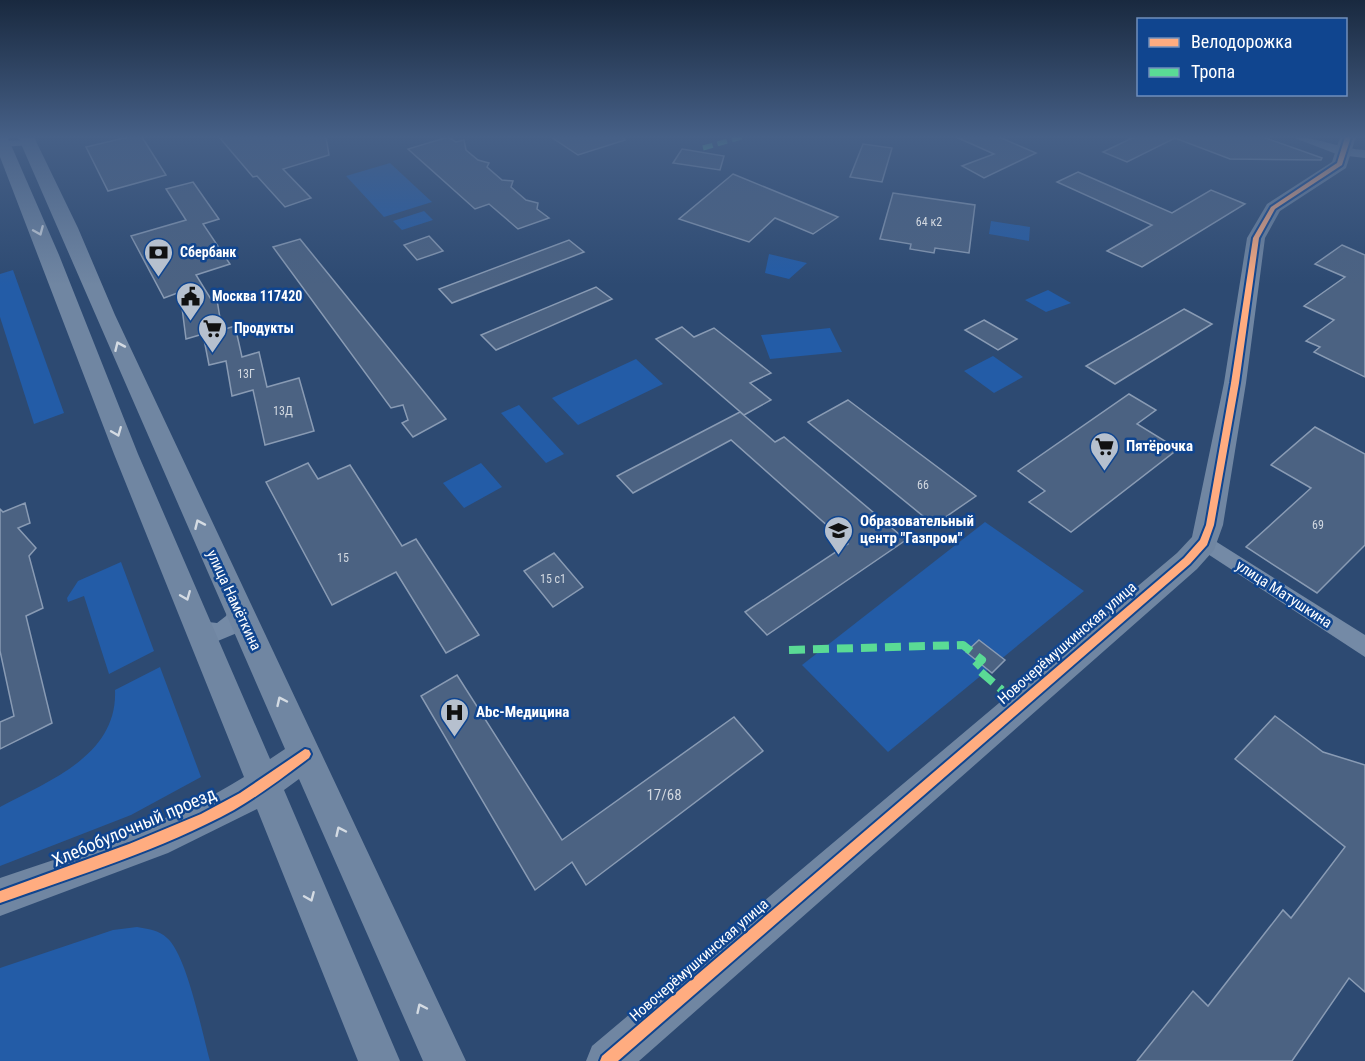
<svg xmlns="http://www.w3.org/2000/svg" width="1365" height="1061" viewBox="0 0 1365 1061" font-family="'Roboto Condensed',sans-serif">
	<rect width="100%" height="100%" fill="#2d4a72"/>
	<!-- green -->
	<g fill="#235ca7">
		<polygon points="390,163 432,202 384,217 346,176"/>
		<polygon points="424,211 433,220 402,230 393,221"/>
		<polygon points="991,221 1030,227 1029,241 989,234"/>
		<polygon points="769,254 807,263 789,279 765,273"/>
		<polygon points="13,270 64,413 34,424 0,317 0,274"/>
		<polygon points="1048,290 1071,303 1046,312 1025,300"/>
		<polygon points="830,328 842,352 770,359 761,335"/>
		<polygon points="993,356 1023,377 994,393 964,371"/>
		<polygon points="636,359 663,384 578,425 552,398"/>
		<polygon points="519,405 564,454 546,463 501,413"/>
		<polygon points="481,463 502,487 464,508 443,483"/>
		<polygon points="985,522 1084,591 888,752 802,665"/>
		<polygon points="121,562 154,651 109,674 84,596 68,602 67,598 78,581"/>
		<path d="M160,667L201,777L131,815L0,866V807C48,781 118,756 115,690Z"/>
		<path d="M137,927C148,929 159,930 167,938C187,955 202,1033 210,1061H0V968L113,930Z"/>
	</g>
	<!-- building -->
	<g fill="#4b6282" stroke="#899bb4" stroke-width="1.5">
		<polygon points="128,137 142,137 166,175 108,191 86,147"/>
		<polygon points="219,137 326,137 329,155 283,169 311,198 285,207 257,176 253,177"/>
		<polygon points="448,137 456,142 464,140 466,150 478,160 489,163 487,167 502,180 513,181 511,187 526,200 538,203 537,209 549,218 518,229 489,204 475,209 408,149"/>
		<polygon points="551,137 624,137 625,140 578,155"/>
		<polygon points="956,137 999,137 1036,153 984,178 962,166 994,154"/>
		<polygon points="1134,137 1263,137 1322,158 1321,160 1230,159 1175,138 1127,162 1103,152"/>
		<polygon points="863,144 892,148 882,182 850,177"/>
		<polygon points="682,149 724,156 720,170 673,163"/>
		<polygon points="1078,172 1172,213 1211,190 1245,204 1142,267 1107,251 1152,225 1057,182"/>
		<polygon points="733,174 838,217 813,234 775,218 749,242 679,219"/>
		<polygon points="193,182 219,219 203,224 230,264 196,275 212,301 217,300 222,330 235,326 242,357 259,352 267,387 299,378 314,431 265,445 253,390 232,396 226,361 209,365 203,334 186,339 180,292 164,298 131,236 186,220 166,189"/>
		<polygon points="893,193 975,205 969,253 935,248 934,253 910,249 911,244 880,239"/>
		<polygon points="429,236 443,251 417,260 404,245"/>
		<polygon points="300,239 446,419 413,437 402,423 408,420 403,405 391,408 273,247"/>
		<polygon points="569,240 584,252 452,303 439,289"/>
		<polygon points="1342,245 1365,255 1365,377 1314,352 1320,347 1306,341 1334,320 1304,306 1345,277 1315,264"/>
		<polygon points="596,287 612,299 496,350 481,335"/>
		<polygon points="1184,309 1212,324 1115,384 1086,366"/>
		<polygon points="984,320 1017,339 998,350 965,330"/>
		<polygon points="682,327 694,337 714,328 771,373 750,383 771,400 744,415 656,339"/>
		<polygon points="1129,394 1156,410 1137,424 1178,449 1071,532 1029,502 1045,491 1018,471"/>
		<polygon points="848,400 976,496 934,525 808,422"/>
		<polygon points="740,412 775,442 784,437 906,540 767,635 745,612 848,544 731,440 633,493 617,476"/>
		<polygon points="1315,427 1365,454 1365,545 1317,593 1246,547 1311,488 1271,465"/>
		<polygon points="308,463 318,479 350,465 402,546 416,539 479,635 446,653 396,572 332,605 266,482"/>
		<polygon points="25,503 30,523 18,528 36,548 29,556 43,608 26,616 52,723 0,749 0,722 14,716 0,651 0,509 3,512"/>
		<polygon points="554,553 583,587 553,607 524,571"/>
		<polygon points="979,640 1005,660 992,673 966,652"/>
		<polygon points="457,675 562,840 734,717 763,751 586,885 572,862 535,890 421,696"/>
		<polygon points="1275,716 1323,752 1365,765 1365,992 1349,978 1292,1061 1137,1061 1193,991 1208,1006 1283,910 1291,918 1345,847 1235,759"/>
	</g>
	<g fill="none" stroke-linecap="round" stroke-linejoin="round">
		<!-- street -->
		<g fill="#748aa6" fill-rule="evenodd">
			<path d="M1292,137C1317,136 1340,149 1365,150V158L1339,155Z"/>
			<polygon points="28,140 34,143 32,145 0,147 0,141"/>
			<polygon points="1204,534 1365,635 1365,657 1197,547 1194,542 1197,537"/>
			<polygon points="238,600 245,603 249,609 237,633 213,643 192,637 189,630 192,623 200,621 217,623 226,616 231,603"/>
		</g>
		<!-- secondary -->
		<g fill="#7086a2" fill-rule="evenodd">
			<path d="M0,137L8,138L59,255L138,454L270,759L285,749L18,137H34L78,228L115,315L466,1061H423L299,779L284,790L400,1061H358L257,809L168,853L0,916V878C83,850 169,824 244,777L114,454L0,157Z"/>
			<polygon points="1340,137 1356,137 1346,168 1280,211 1265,238 1246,383 1223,525 1214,550 1197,569 639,1061 586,1061 592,1046 1177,553 1192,537 1224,383 1247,238 1267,204 1332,162"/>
		</g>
		<!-- quiet-far1 -->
		<polyline stroke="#5adb95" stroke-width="5" stroke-dasharray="10 5" stroke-linecap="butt" points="703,148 742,137"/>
		<!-- quiet -->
		<polyline stroke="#5adb95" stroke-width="8" stroke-dasharray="16 8" stroke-linecap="butt" points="789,650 963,645 982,660 975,667 1002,690"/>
		<defs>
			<g id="cycleway">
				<polygon points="1345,137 1351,137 1342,165 1275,209 1259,238 1239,383 1214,525 1207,545 1190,564 618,1061 600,1061 602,1056 1184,558 1200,540 1206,525 1231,383 1253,238 1271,207 1337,163"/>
				<path d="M305,749L309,750L311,754L309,758C285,776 260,795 234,810C163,849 77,876 0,903V891L129,844L201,814L240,793Z"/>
			</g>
		</defs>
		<!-- cycleway casing -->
		<use href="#cycleway" stroke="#10458f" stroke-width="4"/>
		<!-- cycleway -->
		<use href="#cycleway" fill="#ffac80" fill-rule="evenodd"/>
	</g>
	<!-- one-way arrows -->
	<defs><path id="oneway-chevron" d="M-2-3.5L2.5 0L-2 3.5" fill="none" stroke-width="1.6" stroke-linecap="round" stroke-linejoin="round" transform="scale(1.5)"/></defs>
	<g stroke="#d4dbe3">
		<use href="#oneway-chevron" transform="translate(39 231) rotate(67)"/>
		<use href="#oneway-chevron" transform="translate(119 346) rotate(-114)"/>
		<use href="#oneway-chevron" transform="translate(117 432) rotate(68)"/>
		<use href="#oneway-chevron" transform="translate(199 524) rotate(-114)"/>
		<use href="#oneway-chevron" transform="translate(186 596) rotate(68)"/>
		<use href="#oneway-chevron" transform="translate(281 701) rotate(-115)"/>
		<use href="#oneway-chevron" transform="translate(340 831) rotate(-115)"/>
		<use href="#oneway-chevron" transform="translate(310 897) rotate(67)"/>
		<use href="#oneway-chevron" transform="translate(421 1008) rotate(-115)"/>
	</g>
	<!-- sky -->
	<linearGradient id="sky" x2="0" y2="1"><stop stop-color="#19293f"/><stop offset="0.48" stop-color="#466087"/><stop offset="1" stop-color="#466087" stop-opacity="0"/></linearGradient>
	<rect width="1365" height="285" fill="url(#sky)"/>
	<!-- icons -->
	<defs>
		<symbol id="bank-pin" viewBox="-11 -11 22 30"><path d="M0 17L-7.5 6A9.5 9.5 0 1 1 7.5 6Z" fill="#b6c0ce" stroke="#10458f"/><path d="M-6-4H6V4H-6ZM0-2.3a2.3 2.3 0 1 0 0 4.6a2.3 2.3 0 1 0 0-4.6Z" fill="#111"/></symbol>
		<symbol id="civic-pin" viewBox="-11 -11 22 30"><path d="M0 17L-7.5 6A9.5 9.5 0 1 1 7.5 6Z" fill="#b6c0ce" stroke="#10458f"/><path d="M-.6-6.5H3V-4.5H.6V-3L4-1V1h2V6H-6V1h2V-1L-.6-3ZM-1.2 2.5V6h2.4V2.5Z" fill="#111"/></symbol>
		<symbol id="supermarket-pin" viewBox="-11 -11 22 30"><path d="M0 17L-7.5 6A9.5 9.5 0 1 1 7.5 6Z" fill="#b6c0ce" stroke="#10458f"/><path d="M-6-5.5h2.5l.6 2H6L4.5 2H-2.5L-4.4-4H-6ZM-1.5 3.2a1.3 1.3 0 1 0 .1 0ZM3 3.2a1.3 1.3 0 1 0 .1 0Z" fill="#111"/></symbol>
		<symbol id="school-pin" viewBox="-11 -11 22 30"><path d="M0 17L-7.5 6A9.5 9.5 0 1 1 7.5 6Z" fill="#b6c0ce" stroke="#10458f"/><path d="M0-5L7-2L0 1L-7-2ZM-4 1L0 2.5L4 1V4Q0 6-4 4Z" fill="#111"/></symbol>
		<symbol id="hospital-pin" viewBox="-11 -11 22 30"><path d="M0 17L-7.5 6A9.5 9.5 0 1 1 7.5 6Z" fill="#b6c0ce" stroke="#10458f"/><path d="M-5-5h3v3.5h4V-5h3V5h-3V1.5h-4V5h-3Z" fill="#111"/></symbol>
	</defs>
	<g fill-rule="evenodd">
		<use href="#bank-pin" x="142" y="236" width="33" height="45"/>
		<use href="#civic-pin" x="174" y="280" width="33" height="45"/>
		<use href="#supermarket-pin" x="196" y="312" width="33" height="45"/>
		<use href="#supermarket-pin" x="1088" y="430" width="33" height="45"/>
		<use href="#school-pin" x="822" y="514" width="33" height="45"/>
		<use href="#hospital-pin" x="438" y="696" width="33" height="45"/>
	</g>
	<g text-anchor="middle" stroke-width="5" stroke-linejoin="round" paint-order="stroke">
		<!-- number labels -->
		<g font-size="12" fill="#d2d8e0">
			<text x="929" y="226">64 к2</text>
			<text x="246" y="378">13Г</text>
			<text x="283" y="415">13Д</text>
			<text x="923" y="489">66</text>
			<text x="1318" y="529">69</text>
			<text x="343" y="562">15</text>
			<text x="553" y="583">15 с1</text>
		</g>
		<!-- far-poi labels -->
		<g font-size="14" font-weight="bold" fill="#fff" stroke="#10458f" text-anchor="start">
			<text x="180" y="257">Сбербанк</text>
			<text x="212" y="301">Москва 117420</text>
			<text x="234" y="333">Продукты</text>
		</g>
		<!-- poi labels -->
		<g font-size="15" font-weight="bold" fill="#fff" stroke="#10458f" text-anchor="start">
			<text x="1126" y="451">Пятёрочка</text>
			<text x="860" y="526">Образовательный<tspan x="860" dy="17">центр "Газпром"</tspan></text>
			<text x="476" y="717">Abc-Медицина</text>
		</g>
		<!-- street labels -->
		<g font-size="15" fill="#fff" stroke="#10458f">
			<text transform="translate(1284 594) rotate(33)" y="5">улица Матушкина</text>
			<text transform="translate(234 600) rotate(65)" y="5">улица Намёткина</text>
			<text transform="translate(1067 643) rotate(-41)" y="5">Новочерёмушкинская улица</text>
			<text transform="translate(699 960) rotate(-41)" y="5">Новочерёмушкинская улица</text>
		</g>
		<!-- near-number labels -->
		<g font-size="15" fill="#d2d8e0">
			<text x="664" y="800">17/68</text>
		</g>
		<!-- near-street labels -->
		<g font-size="18" fill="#fff" stroke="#10458f">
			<text transform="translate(134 827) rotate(-23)" y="6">Хлебобулочный проезд</text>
		</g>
	</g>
	<!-- legend -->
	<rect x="1137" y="18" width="210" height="78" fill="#10458f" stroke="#708fbc" stroke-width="1.5"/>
	<rect x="1149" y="38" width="30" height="9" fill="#ffac80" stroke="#708fbc" stroke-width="1.5"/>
	<text x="1191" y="48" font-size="18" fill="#ffffff">Велодорожка</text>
	<rect x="1149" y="68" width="30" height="9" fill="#5adb95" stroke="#708fbc" stroke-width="1.5"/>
	<text x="1191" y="78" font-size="18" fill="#ffffff">Тропа</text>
</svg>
